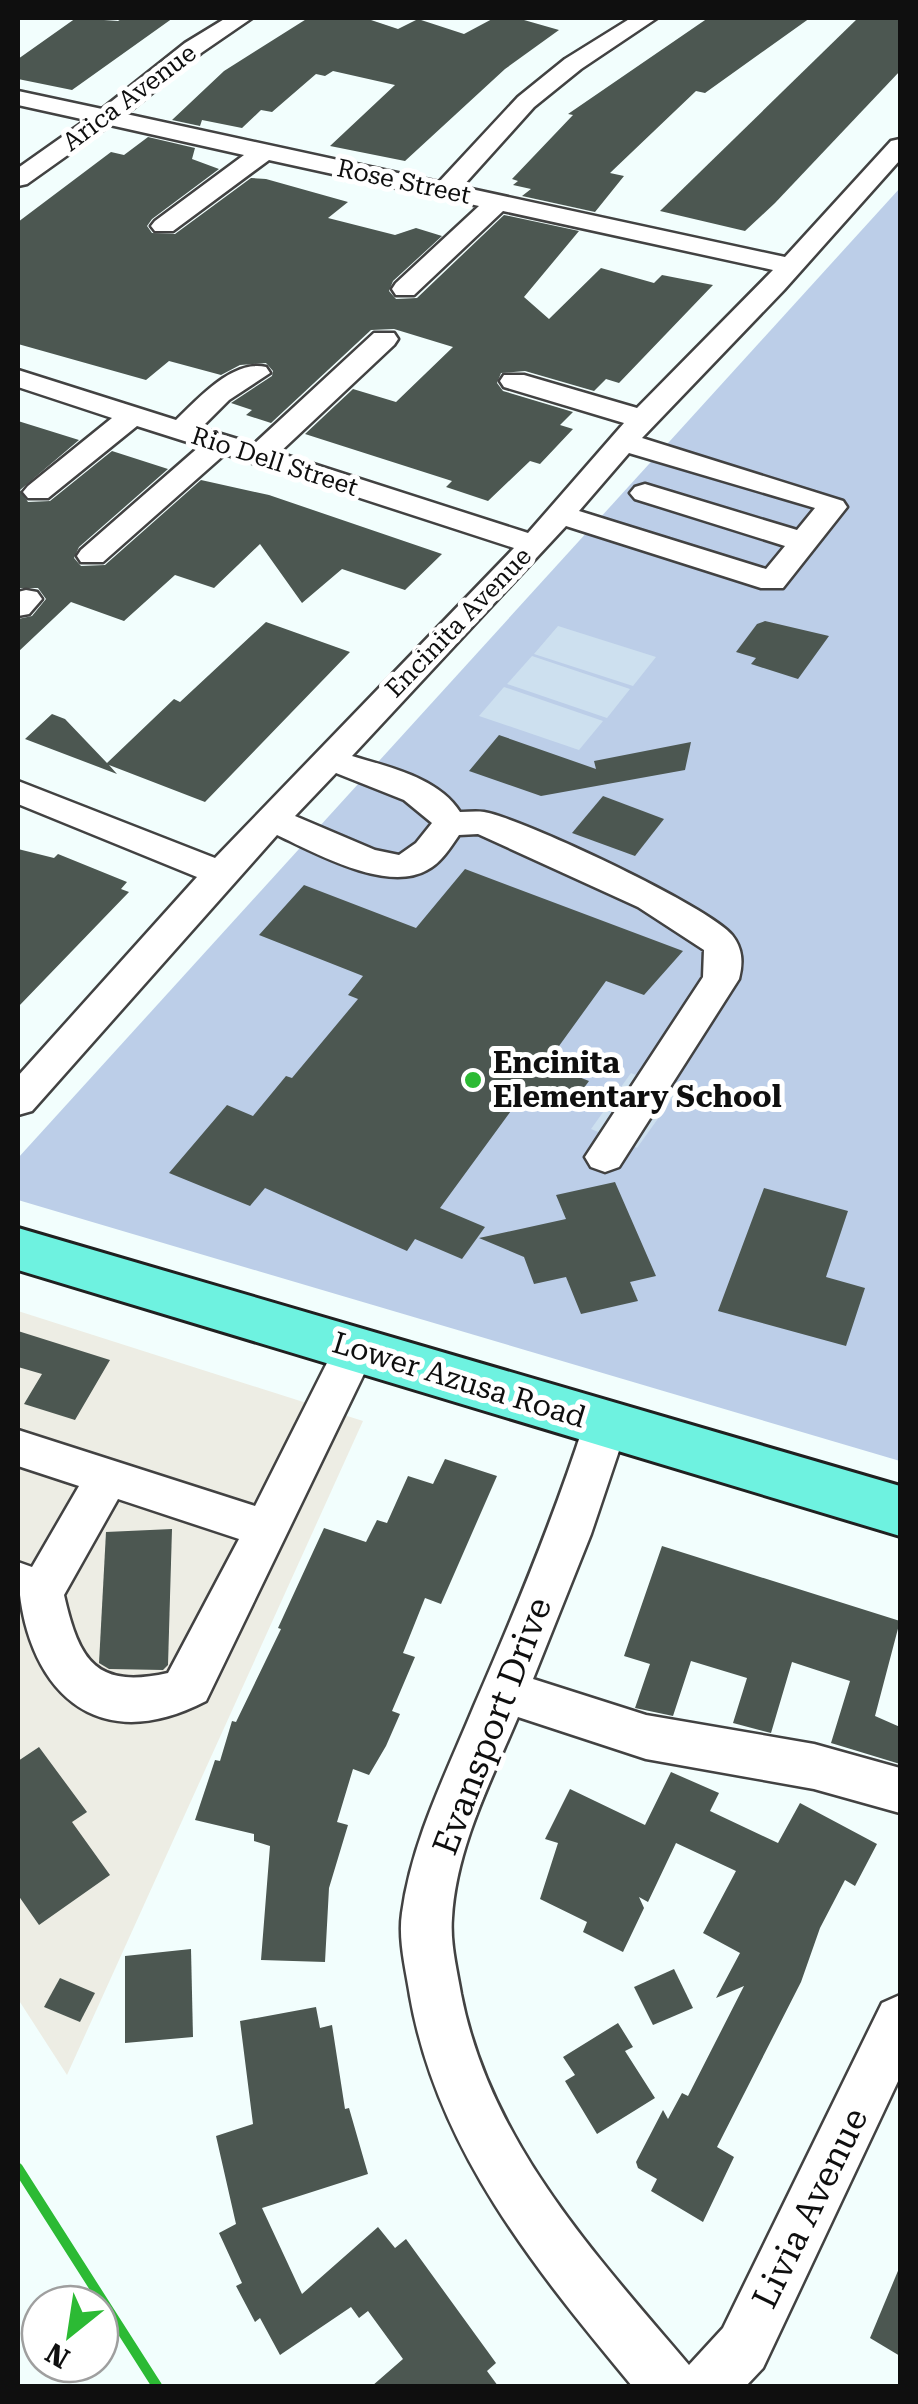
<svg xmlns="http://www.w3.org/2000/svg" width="918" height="2404" viewBox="0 0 918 2404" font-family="'Roboto Serif',serif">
	<rect width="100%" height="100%" fill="#f2fefd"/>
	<!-- industrial -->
	<polygon fill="#edede4" points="18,1311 363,1421 67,2075 18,1999"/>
	<!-- green -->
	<polygon fill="#bccee8" points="900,188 900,1461 18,1200 18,1158"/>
	<!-- pitch -->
	<g fill="#cde0ef">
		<polygon points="558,626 656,657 633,686 534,654"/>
		<polygon points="532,656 630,689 607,718 507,684"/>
		<polygon points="504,687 603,721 579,750 479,716"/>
		<polygon points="631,1073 677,1092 637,1148 591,1129"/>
	</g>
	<!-- building -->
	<g fill="#4c5751">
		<polygon points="76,18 118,21 123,18 173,18 72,90 18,79 18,59"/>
		<polygon points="308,18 365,18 398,29 418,19 464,34 494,18 517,18 559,30 505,69 405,161 330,146 395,85 333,71 325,76 316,74 272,112 261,110 242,128 202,120 200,126 172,120 224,71"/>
		<polygon points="708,18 810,18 705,93 696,91 610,173 624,176 595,212 522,196 531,189 513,185 518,181 512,179 573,115 568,114"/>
		<polygon points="858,18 900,18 900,71 775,203 745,231 660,211"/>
		<polygon points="148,137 195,148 192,159 219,169 152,219 147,226 152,233 175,234 251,178 266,179 348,202 328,218 395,235 416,228 442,236 393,281 389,291 396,299 417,298 504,215 579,231 524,297 549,319 601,268 654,283 662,275 713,285 619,383 606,379 594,391 525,371 501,373 497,383 503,391 573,412 560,425 573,429 540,464 530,461 488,501 446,487 452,481 305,434 353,389 396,402 453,347 394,329 371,330 271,423 246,415 252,410 231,403 272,376 273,371 266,363 240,365 221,375 169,361 146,380 18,344 18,222 111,152 124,155"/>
		<polygon points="18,421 79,440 20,490 28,502 50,501 112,451 168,469 79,547 74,558 81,566 105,565 201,480 269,495 442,554 405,590 342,569 302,603 260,544 214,588 175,575 124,621 71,602 18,652 18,619 32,616 46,599 38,588 18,588"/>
		<polygon points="765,621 829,636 798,679 751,664 756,658 736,652 757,624"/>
		<polygon points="266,622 350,652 205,802 109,765 117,774 25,739 52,714 65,719 107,763 174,699 180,702"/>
		<polygon points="499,735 596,769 594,761 691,742 685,770 541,796 469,771"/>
		<polygon points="603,796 664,819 635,856 572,833"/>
		<polygon points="18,849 54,858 58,854 127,882 121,889 129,892 18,1007"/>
		<polygon points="465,869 683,951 644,995 606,981 546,1064 589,1081 567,1111 524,1093 440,1208 485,1227 462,1259 415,1239 407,1251 265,1188 250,1206 169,1173 227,1105 253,1116 286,1076 292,1078 358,999 348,995 363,976 259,935 304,885 416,928"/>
		<polygon points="615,1182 656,1276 630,1282 638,1301 581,1314 566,1277 534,1284 524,1257 479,1238 566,1219 556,1195"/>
		<polygon points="764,1188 848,1211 826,1277 865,1288 846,1346 718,1311"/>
		<polygon points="18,1331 110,1360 75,1420 24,1404 42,1374 18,1367"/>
		<polygon points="445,1459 497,1476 441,1604 425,1598 403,1653 415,1657 392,1711 400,1714 386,1746 369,1775 353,1769 337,1822 348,1825 329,1888 325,1962 261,1960 270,1846 254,1841 254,1834 195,1820 215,1760 220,1761 232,1721 236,1722 281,1629 278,1628 324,1528 366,1542 377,1520 387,1523 408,1476 433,1484"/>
		<polygon points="172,1529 168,1665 163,1670 109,1669 99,1663 106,1532"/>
		<polygon points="662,1546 900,1621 875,1716 900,1727 900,1764 831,1743 850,1681 792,1662 771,1733 733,1723 747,1678 691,1661 673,1716 635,1708 650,1664 624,1656"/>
		<polygon points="39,1747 87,1812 72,1822 110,1875 39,1925 18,1895 18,1761"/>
		<polygon points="671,1772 719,1793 710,1811 778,1843 800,1803 877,1844 855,1886 845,1880 820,1928 801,1982 717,2147 734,2157 703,2222 651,2191 657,2179 638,2168 636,2162 663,2110 668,2119 682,2093 688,2096 744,1986 716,1998 740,1953 703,1933 736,1871 676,1843 648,1902 639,1897 644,1908 623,1952 583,1932 587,1922 540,1899 558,1843 545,1839 570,1789 645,1825"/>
		<polygon points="191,1949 193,2037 125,2043 125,1956"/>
		<polygon points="674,1969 693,2008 653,2025 634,1987"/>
		<polygon points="60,1978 95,1993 80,2022 44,2007"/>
		<polygon points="316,2007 320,2028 332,2025 345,2109 349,2108 368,2174 262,2208 302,2294 378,2227 395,2248 406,2239 496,2363 487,2371 498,2386 372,2386 403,2359 368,2311 359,2318 351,2307 280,2355 260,2318 255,2322 236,2286 242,2283 219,2233 236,2224 216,2136 253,2124 240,2021"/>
		<polygon points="618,2023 633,2047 625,2051 655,2098 597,2134 565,2081 575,2075 563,2057"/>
		<polygon points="900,2266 900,2356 870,2338"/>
	</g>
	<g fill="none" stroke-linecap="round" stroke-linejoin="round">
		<defs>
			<g id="minor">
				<path d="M226,18H252L201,53L126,114L439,182L518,97L565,59L631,18H657L581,69L534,107L462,187L785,257L891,141L900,139V160L784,290L642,438L843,501L847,507L783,588H761L566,526L352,756C389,767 439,778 460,812C468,812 476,811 484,812C521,818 710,907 732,935C743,949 743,963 739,979L619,1167L605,1172L591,1167L585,1157L703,977L704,950L638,907L478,834L459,835C450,848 441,863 427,870C387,893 315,853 277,835L32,1111L18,1115V1076L197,877L18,804V781L215,858L514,548L225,454L103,562H81L77,556L81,550L200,446L137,426L48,498H28L23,492L28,486L112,418L18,387V370L176,420C198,399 233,359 266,367L270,373L229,400L201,428L254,444L374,333H394L398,339L394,345L279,453L528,533L624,423L504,387L500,381L504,375H524L637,408L773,270L503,211L414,295H396L392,289L396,283L479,206L269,160L173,231H155L151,226L155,221L244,155L110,125L27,184L18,186V168L86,120L18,105V91L102,109L185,43ZM629,453L815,508L797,530L645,484L635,487L630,493L635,499L785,546L766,569L579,511ZM336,773L404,800L432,823L416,843L399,855L375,850L295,816Z"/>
				<polygon points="26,590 37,592 42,599 29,614 18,616 18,592"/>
				<path d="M355,1332L370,1337L376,1349L206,1701C85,1764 18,1675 18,1562L32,1567L79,1486L18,1466V1430L255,1506L340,1337ZM118,1499L239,1539L168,1673C96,1689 79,1661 64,1595Z"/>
				<path d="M606,1406L621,1411L628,1424L591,1534L533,1679L646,1715L814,1744L900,1768V1813L814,1789L646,1759L518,1717C491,1781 456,1848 452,1918C450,1943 457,1970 461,1994C490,2142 594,2253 689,2365L723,2328L882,2003L900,1995V2077L763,2368L746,2386H632C536,2270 437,2150 410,1996C406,1970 398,1940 402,1913C412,1840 446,1774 474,1706C514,1614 553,1520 584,1424L591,1411Z"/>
			</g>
			<polygon id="major" points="18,1228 900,1486 900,1536 18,1270"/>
		</defs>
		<!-- minor casing -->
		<use href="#minor" stroke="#424242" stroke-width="5"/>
		<!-- major casing -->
		<use href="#major" stroke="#202020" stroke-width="6"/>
		<!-- minor -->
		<use href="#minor" fill="#fff" fill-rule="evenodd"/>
		<!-- major -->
		<use href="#major" fill="#6ef2e0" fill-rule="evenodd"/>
		<!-- rail -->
		<polyline stroke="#2cba34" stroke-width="10" points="18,2168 157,2386"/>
	</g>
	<!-- markers -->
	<circle fill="#2cba34" stroke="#fff" stroke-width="4" cx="473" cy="1080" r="10"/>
	<g text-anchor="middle" stroke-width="10" stroke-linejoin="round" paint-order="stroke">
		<!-- far-street labels -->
		<g font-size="25" fill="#0f0f0f" stroke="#fff">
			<text transform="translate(129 97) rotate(-37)" y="9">Arica Avenue</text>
			<text transform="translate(404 181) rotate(12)" y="9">Rose Street</text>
			<text transform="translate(275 461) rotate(18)" y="9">Rio Dell Street</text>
			<text transform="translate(458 622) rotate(-46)" y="9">Encinita Avenue</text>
		</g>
		<!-- poi labels -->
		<g font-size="30" font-weight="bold" fill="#0f0f0f" stroke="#fff" text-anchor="start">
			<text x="493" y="1073">Encinita<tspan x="493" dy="34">Elementary School</tspan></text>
		</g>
		<!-- street labels -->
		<g font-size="30" fill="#0f0f0f" stroke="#fff">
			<text transform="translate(459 1380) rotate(17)" y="10">Lower Azusa Road</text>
		</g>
		<!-- near-street labels -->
		<g font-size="35" fill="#0f0f0f" stroke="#fff">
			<text transform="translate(492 1726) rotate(-69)" y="12">Evansport Drive</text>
			<text transform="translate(810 2208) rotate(-64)" y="12">Livia Avenue</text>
		</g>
	</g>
	<!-- border -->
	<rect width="918" height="2404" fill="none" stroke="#0f0f0f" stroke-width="40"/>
	<!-- north arrow -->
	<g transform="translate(70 2334) rotate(210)"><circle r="48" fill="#ffffff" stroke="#9f9f9f" stroke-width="2.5"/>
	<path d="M0-8L18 38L0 25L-18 38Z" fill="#2cba34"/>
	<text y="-15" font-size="28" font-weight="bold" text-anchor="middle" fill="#0f0f0f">N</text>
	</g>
</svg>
